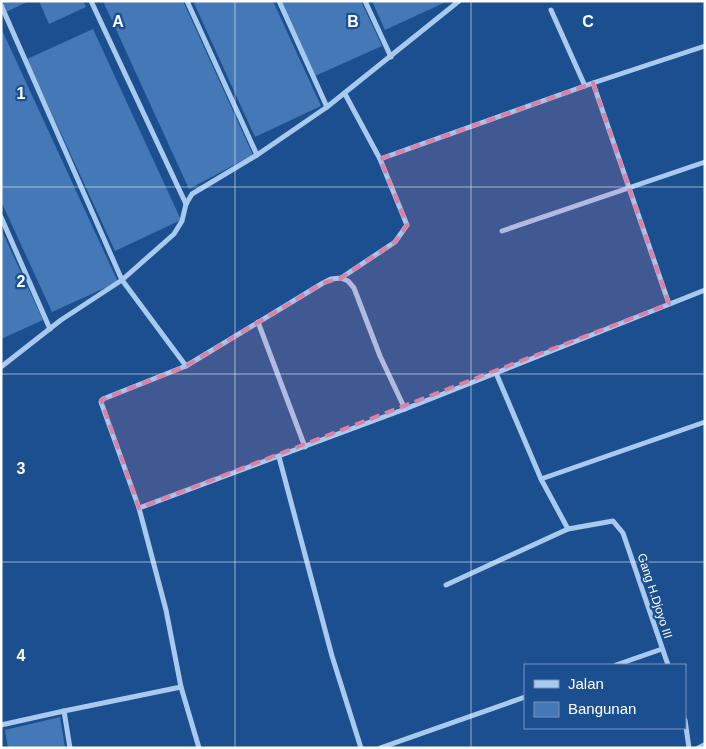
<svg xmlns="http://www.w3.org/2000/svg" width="706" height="749" viewBox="0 0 706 749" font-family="Helvetica,sans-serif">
	<rect width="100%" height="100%" fill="#1b4f8f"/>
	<!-- building -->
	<g fill="#4478b7">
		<polygon points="2,1 29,1 6,12"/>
		<polygon points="39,1 83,1 86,7 49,24"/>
		<polygon points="103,1 183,1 253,155 189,189"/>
		<polygon points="193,1 273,1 321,106 255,137"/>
		<polygon points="281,1 361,1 382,46 315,76"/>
		<polygon points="372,1 448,1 385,30"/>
		<polygon points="1,28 118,282 52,312 1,201"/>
		<polygon points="93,29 181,220 115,251 27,59"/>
		<polygon points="1,229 43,320 1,339"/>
		<polygon points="60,717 65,748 8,748 5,730"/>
	</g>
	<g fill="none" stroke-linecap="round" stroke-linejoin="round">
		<!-- lane -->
		<polyline stroke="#a9c9ee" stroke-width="4" points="697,748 705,744"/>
		<!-- street -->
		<g stroke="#a9c9ee" stroke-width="5">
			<polyline points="91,1 186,204"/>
			<polyline points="187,1 257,155"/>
			<polyline points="279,1 327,107"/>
			<polyline points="365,1 391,57"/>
			<polyline points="1,5 122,280 186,366 323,283 331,279 341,278 395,242 407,225 380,159 345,94"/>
			<polyline points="551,10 585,86"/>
			<polyline points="380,159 593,83"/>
			<polyline points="1,217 50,329"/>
			<polyline points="502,231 705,162"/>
			<polyline points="341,278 348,281 354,288 380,356 405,409"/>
			<polyline points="669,304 593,83 705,46"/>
			<polyline points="258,322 305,447"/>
			<polyline points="186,366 103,399 101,402 139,508 166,610 181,687 199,748"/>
			<polyline points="1,367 61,320 122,280 174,234 182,221 186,204 192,194 257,155 327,107 459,1"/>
			<polyline points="496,373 541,479 568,529"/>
			<polyline points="279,457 332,656 361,748"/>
			<polyline points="541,479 705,422"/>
			<polyline points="139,508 405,409 705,290"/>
			<polyline points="446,585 568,529 613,521 623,533 668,665"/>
			<polyline points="616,665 662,649"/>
			<polyline points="64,711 181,687"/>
			<polyline points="685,720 689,748"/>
			<polyline points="1,725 64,711 70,748"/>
			<polyline points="380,748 525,697"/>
		</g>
	</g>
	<!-- marked area -->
	<path fill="#dd80a5" fill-opacity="0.2" stroke="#dd80a5" stroke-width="4" stroke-dasharray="10 6" stroke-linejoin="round" d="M593,83L669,304L139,508L101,400L186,366L323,283L341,278L395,242L407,225L380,159Z"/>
	<!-- grid -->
	<path fill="none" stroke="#fff" stroke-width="1" stroke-opacity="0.55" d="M235,1V748M471,1V748M1,187H705M1,374H705M1,562H705"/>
	<g text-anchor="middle" stroke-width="4.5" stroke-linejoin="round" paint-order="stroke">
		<!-- street labels -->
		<g font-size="12" fill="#fff" stroke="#1b4f8f">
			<text transform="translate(655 596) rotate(72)" y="4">Gang H.Djoyo III</text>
		</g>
	</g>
	<g font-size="16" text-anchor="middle" font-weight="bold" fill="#fff" stroke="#1b4f8f" stroke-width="4.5" stroke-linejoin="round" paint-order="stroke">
		<text x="118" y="27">A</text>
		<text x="353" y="27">B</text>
		<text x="588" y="27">C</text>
		<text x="21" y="99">1</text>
		<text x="21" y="287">2</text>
		<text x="21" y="474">3</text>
		<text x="21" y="661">4</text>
	</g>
	<!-- border -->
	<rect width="706" height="749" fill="none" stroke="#ffffff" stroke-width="5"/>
	<!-- legend -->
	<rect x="524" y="664" width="162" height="65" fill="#1b4f8f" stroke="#7695bc"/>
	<rect x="534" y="680" width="25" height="8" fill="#a9c9ee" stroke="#7695bc"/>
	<text x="568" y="689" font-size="15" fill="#ffffff">Jalan</text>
	<rect x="534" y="702" width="25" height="15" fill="#4478b7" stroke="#7695bc"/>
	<text x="568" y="714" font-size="15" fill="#ffffff">Bangunan</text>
</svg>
